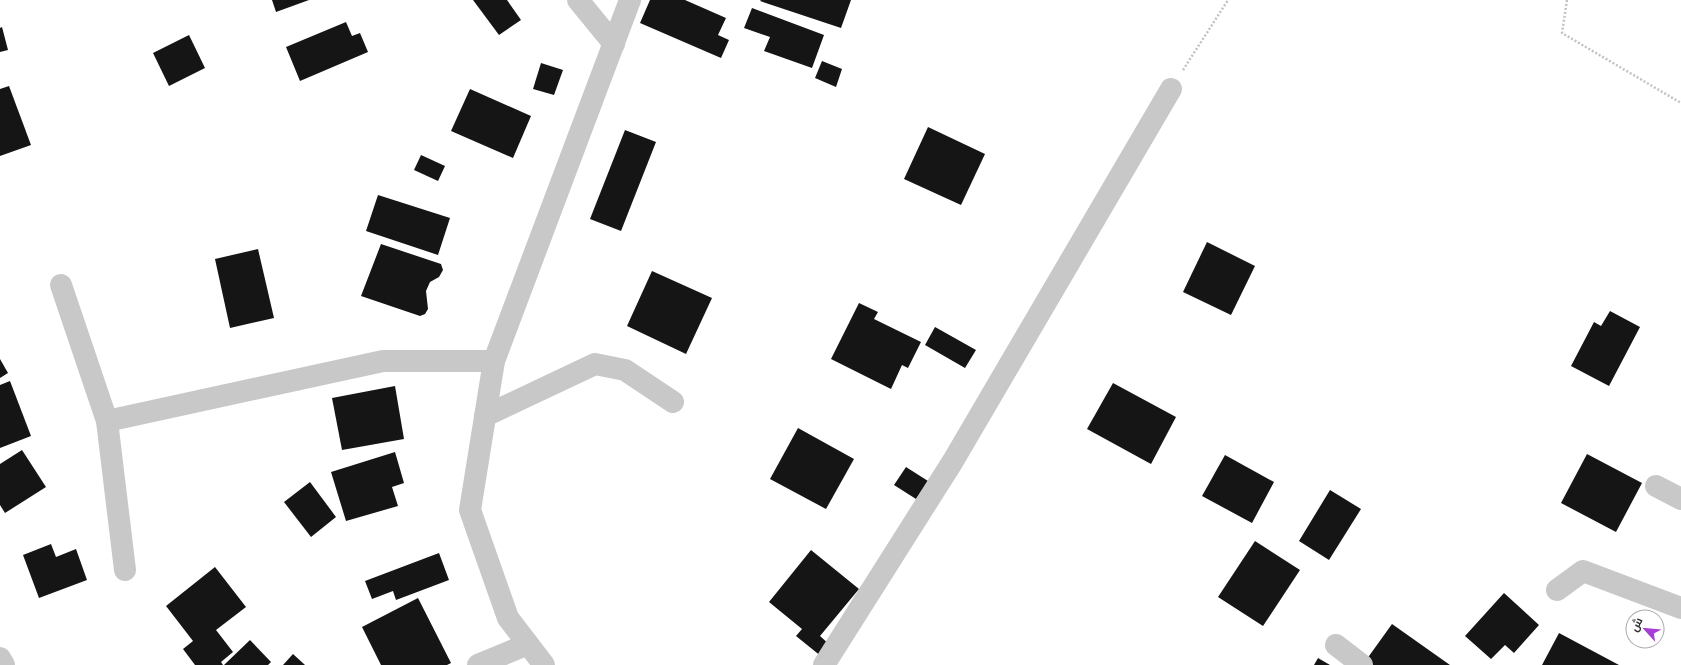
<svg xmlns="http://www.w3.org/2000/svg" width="1681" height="665" viewBox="0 0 1681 665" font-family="Lato,Cairo,sans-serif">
	<rect width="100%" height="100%" fill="#fff"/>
	<!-- building -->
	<g fill="#151515">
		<polygon points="272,0 309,0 276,12"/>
		<polygon points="473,0 507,0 521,20 499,35"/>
		<polygon points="650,0 685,0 726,18 718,35 729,40 721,58 640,23"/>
		<polygon points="761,0 851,0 841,28 760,1"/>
		<polygon points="752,8 824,35 812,68 764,51 770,37 744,28"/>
		<polygon points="346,22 352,36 360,33 368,52 300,81 286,47"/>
		<polygon points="2,27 8,50 0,52 0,28"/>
		<polygon points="189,35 205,68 169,86 153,53"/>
		<polygon points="822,61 842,69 836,87 815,78"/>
		<polygon points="541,63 563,70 554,95 533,89"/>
		<polygon points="9,86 31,145 0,156 0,89"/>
		<polygon points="470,89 531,116 513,158 451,131"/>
		<polygon points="928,127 985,154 961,205 904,179"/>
		<polygon points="625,130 656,142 621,231 590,219"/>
		<polygon points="421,155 445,166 438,181 414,170"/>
		<polygon points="378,195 450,218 438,255 366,231"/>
		<polygon points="1207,242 1255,266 1231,315 1183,292"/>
		<polygon points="381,244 441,264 443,270 439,277 430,282 426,291 428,309 425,314 420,316 361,296"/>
		<polygon points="258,249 274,318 230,328 215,259"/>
		<polygon points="652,271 712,298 686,354 627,326"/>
		<polygon points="859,303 878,312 874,319 921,342 908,368 902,365 891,389 831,359"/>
		<polygon points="1610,311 1640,327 1609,386 1571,366 1594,322 1601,326"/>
		<polygon points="935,327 976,350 965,368 925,345"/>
		<polygon points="0,359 8,373 0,378"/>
		<polygon points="10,381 31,436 0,448 0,385"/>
		<polygon points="1113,383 1176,417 1151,464 1087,429"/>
		<polygon points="395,386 404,439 342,450 332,398"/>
		<polygon points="798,428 854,459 826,509 770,479"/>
		<polygon points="22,450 46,487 5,513 0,505 0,464"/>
		<polygon points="395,452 404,483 392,487 398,506 346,521 331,472"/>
		<polygon points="1587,454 1642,483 1616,532 1561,503"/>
		<polygon points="1225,455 1274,482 1252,523 1202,496"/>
		<polygon points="906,467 928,481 916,499 894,485"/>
		<polygon points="310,482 336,517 311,537 284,502"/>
		<polygon points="1330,490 1361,509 1329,560 1299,541"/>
		<polygon points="1255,541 1300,570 1263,626 1218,597"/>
		<polygon points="51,544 56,557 76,549 87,580 39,598 23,555"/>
		<polygon points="811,550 859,589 820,636 831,646 822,657 796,636 802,629 769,602"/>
		<polygon points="439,553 449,580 396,600 393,591 372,599 365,581"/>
		<polygon points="215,567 246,607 216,630 233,652 221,662 223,665 195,665 183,649 193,641 166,606"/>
		<polygon points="1504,593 1539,625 1514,653 1505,645 1491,659 1465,636"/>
		<polygon points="418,598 451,663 447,665 381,665 362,627"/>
		<polygon points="1392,624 1450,665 1367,665 1364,663"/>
		<polygon points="1559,633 1619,665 1542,665"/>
		<polygon points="250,640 271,662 268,665 224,665"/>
		<polygon points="293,654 305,665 283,665"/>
		<polygon points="1318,658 1330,665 1314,665"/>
	</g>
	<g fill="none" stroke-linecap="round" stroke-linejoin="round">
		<!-- path -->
		<g stroke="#c2c2c2" stroke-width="2.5" stroke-dasharray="2 2" stroke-linecap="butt">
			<polyline points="1567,0 1562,33 1681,103"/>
			<polyline points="1183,70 1228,0"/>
		</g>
		<!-- minor -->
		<g stroke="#c8c8c8" stroke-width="22">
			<polyline points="578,0 614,44"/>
			<polyline points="61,285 107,421"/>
			<polyline points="485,416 595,364 625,370 673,402"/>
			<polyline points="1656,486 1681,499"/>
			<polyline points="125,570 107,421 383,361 494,361"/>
			<polyline points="1557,590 1583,571 1681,608"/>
			<polyline points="1336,645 1362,665"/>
			<polyline points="0,658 4,665"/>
			<polyline points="478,665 528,644"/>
			<polyline points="544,665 508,618 470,510 494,361 630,0"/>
			<polyline points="824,665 953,461 1171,89"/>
		</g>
	</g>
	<!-- north arrow -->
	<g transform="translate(1645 629) rotate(297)"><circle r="19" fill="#ffffff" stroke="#ababab"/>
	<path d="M0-3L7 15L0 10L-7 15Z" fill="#a63fd6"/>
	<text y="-6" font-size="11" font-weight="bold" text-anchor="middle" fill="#2e2e2e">ش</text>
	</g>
</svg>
